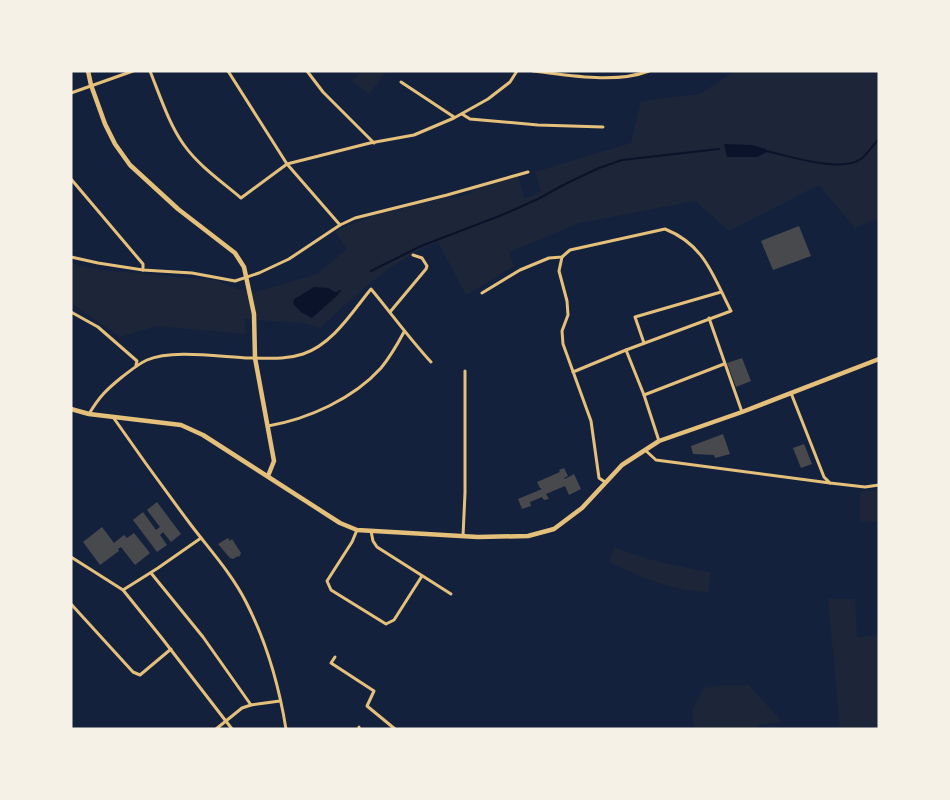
<svg xmlns="http://www.w3.org/2000/svg" width="950" height="800" viewBox="0 0 950 800" font-family="'PT Sans',sans-serif">
	<rect width="100%" height="100%" fill="#14213d"/>
	<!-- green -->
	<g fill="#1d2539">
		<polygon points="363,71 387,71 369,94 352,81"/>
		<path d="M735,71H879V218L855,228L819,185L729,231L695,201L579,223L509,252L514,266L466,295L438,242C388,262 359,293 320,328L303,323L244,319L246,334L156,326L120,337L71,303V263L102,270L213,280L240,290L255,292L317,274L347,249L335,231L372,216L451,196V198L471,194L470,190L518,176L525,199L541,191L535,172L631,143L641,101L700,94Z"/>
		<polygon points="879,490 879,521 860,522 860,492"/>
		<path d="M614,547C645,560 678,567 711,572L708,593L672,587L644,578L609,562Z"/>
		<polygon points="828,599 855,599 857,637 878,635 879,729 840,729"/>
		<polygon points="724,685 749,685 782,722 758,725 757,729 694,729 692,710 704,688"/>
	</g>
	<!-- water -->
	<g fill="#0b132b">
		<polygon points="724,144 752,145 766,149 767,152 757,157 727,157"/>
		<polygon points="314,287 328,288 339,294 312,318 301,312 293,304 294,299"/>
	</g>
	<g fill="none" stroke-linecap="round" stroke-linejoin="round">
		<!-- stream -->
		<g stroke="#0b132b" stroke-width="2">
			<path d="M766,151C789,156 841,173 861,159C867,154 873,145 879,139"/>
			<polyline points="371,271 421,246 502,215 538,199 567,183 599,168 622,160 719,149"/>
			<polyline points="337,293 340,291"/>
		</g>
	</g>
	<!-- building -->
	<g fill="#48494c">
		<polygon points="799,226 811,256 773,270 761,241"/>
		<polygon points="742,358 751,381 736,387 727,363"/>
		<polygon points="723,434 730,454 715,458 714,455 693,454 691,446"/>
		<polygon points="804,444 812,464 801,468 793,448"/>
		<polygon points="564,468 568,476 564,478 565,479 574,474 581,489 569,495 565,486 546,494 549,499 544,500 542,497 530,502 531,506 522,509 518,499 542,489 540,488 537,482 560,472 559,470"/>
		<polygon points="157,502 181,534 171,542 163,532 160,535 167,545 157,552 133,520 143,512 156,530 160,527 147,510"/>
		<polygon points="102,527 114,543 124,535 127,538 134,533 150,553 135,565 121,547 118,549 119,551 100,565 83,542"/>
		<polygon points="228,538 230,541 232,539 241,553 239,557 238,556 233,559 230,558 218,544"/>
	</g>
	<g fill="none" stroke-linecap="round" stroke-linejoin="round">
		<!-- minor -->
		<g stroke="#e5c07b" stroke-width="3">
			<path d="M150,71C160,96 169,124 184,145C199,166 221,181 241,198L287,164L370,143L414,135L454,118L488,99L510,82L517,71"/>
			<polyline points="228,71 287,164 340,225"/>
			<polyline points="307,71 323,92 374,143"/>
			<path d="M533,71C568,75 615,84 649,71"/>
			<polyline points="401,82 454,117"/>
			<polyline points="71,93 133,71"/>
			<polyline points="462,114 470,119 538,125 603,127"/>
			<polyline points="71,179 143,264 143,270"/>
			<polyline points="71,257 98,263 143,270 192,273 235,281 259,273 289,259 340,225 355,218 447,195 528,172"/>
			<polyline points="562,257 559,271 567,301 568,315 562,331 563,344 591,421 599,478 605,482"/>
			<path d="M482,293L520,270L549,258L562,257L570,250L665,229C705,245 713,276 731,311L626,350L573,372"/>
			<polyline points="71,312 98,327 137,361 136,365"/>
			<polyline points="390,312 426,269 427,266 422,258 413,255"/>
			<polyline points="709,318 742,412"/>
			<polyline points="644,343 635,317 721,292"/>
			<polyline points="626,350 644,395 659,441"/>
			<polyline points="791,393 824,477 830,483 865,487 879,485"/>
			<polyline points="644,395 724,364"/>
			<path d="M89,414C99,397 106,390 122,377C130,371 138,364 147,360C172,349 221,357 250,358C268,358 285,360 303,354C333,344 352,312 371,289C391,313 409,338 431,362"/>
			<path d="M113,417C138,453 164,489 191,525C210,550 232,574 246,602C266,641 279,686 286,729"/>
			<path d="M268,426C308,419 353,399 381,368C390,357 397,345 404,332"/>
			<polyline points="645,450 656,460 830,483"/>
			<polyline points="357,530 352,542 327,581 331,590 386,624 394,620 422,576"/>
			<polyline points="371,531 373,541 377,547 451,594"/>
			<polyline points="463,536 465,493 465,371"/>
			<polyline points="71,557 123,590 161,637 232,729"/>
			<polyline points="151,573 203,637 251,705"/>
			<polyline points="123,590 158,568 201,538"/>
			<polyline points="71,604 133,672 140,675 171,649"/>
			<polyline points="335,657 331,663 374,691 367,706 395,729"/>
			<polyline points="359,727 359,729"/>
			<polyline points="216,729 242,708 251,705 280,701"/>
		</g>
		<!-- tertiary -->
		<polyline stroke="#e5c07b" stroke-width="4.5" points="88,71 91,85 105,124 115,144 130,165 178,209 235,253 244,267 254,314 255,358 274,461 268,476"/>
		<!-- secondary -->
		<polyline stroke="#e5c07b" stroke-width="4.5" points="71,409 89,414 181,425 203,435 340,523 357,530 478,537 528,536 554,529 582,508 622,465 659,441 742,412 879,359"/>
	</g>
	<!-- border -->
	<rect width="950" height="800" fill="none" stroke="#f6f1e7" stroke-width="145"/>
</svg>
